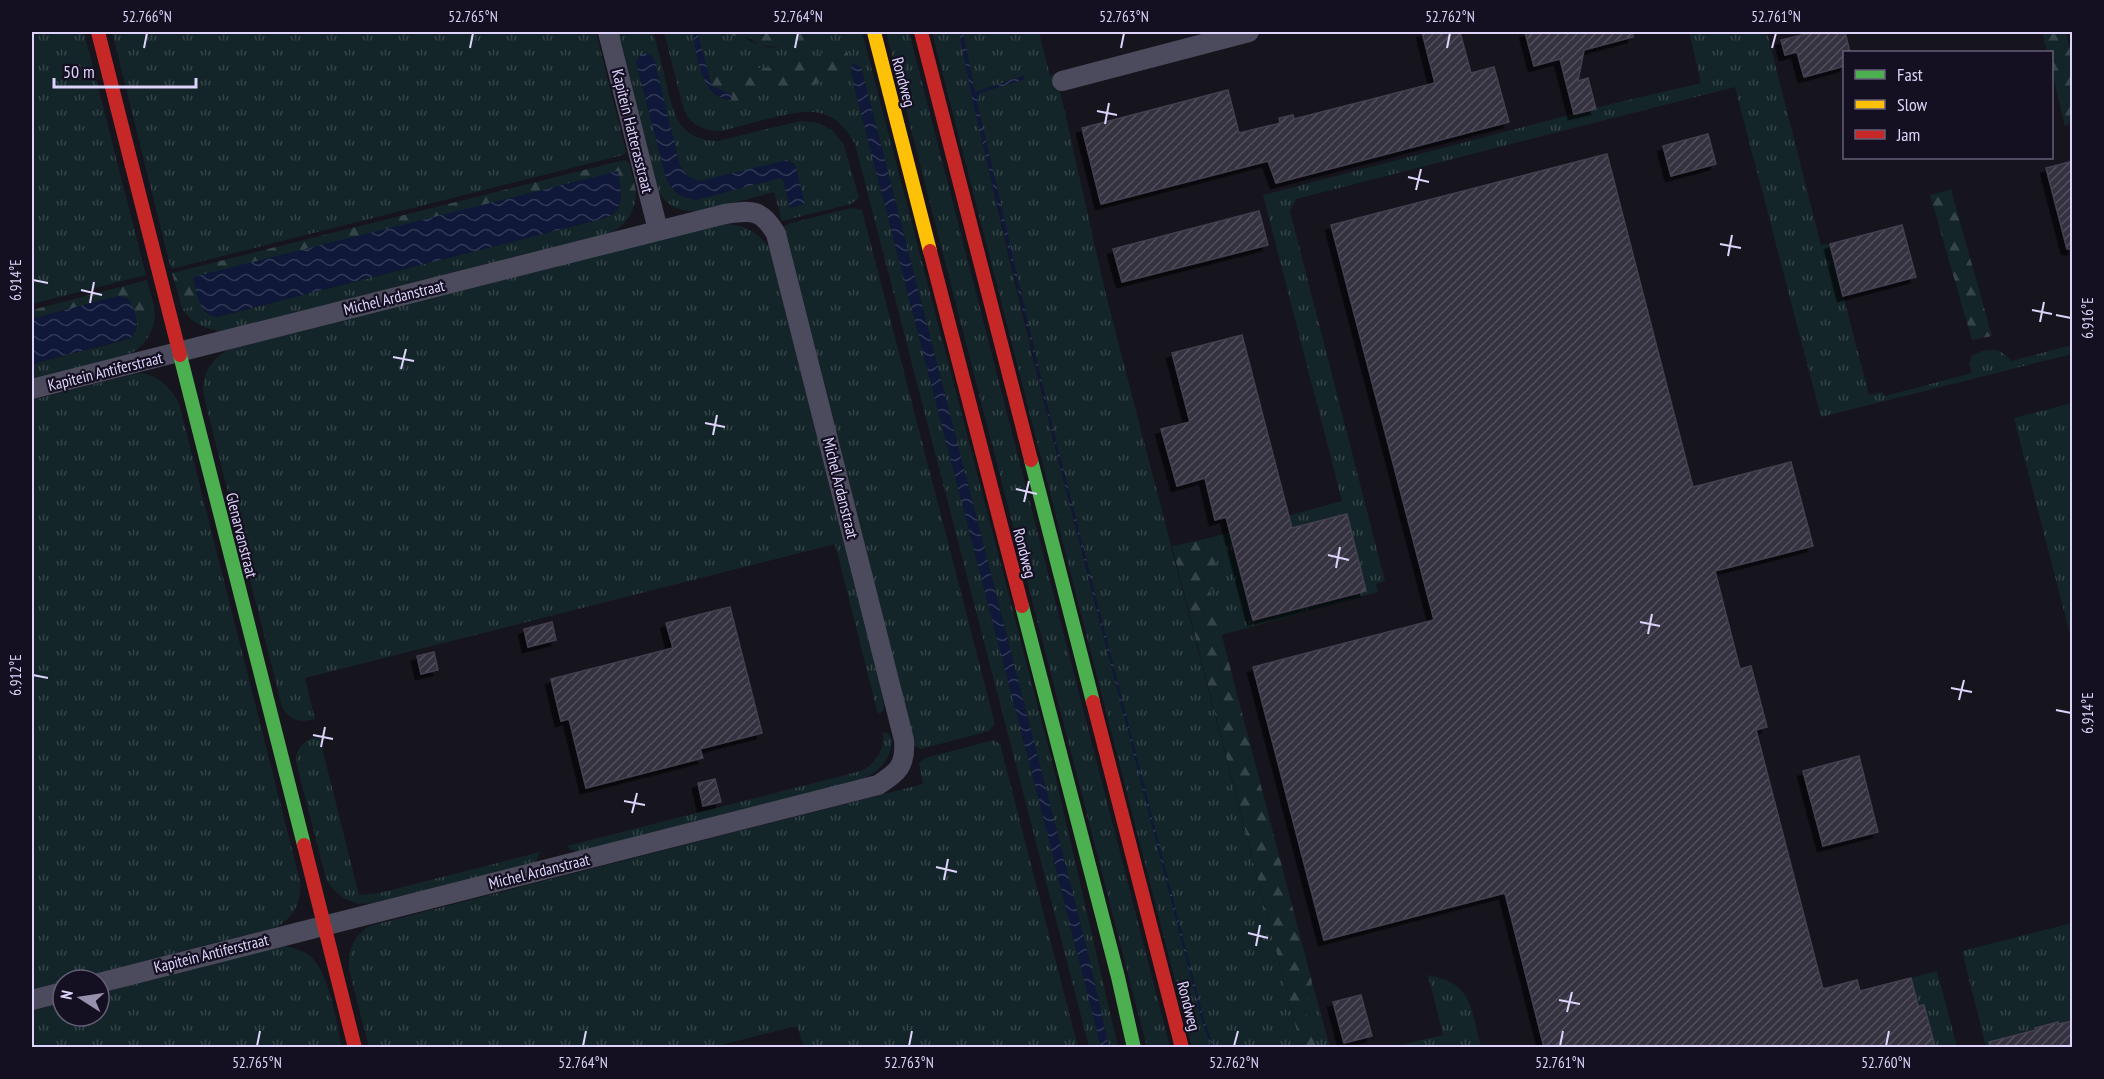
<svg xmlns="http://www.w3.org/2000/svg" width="2104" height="1079" viewBox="0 0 2104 1079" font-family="'PT Sans Narrow',sans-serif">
	<defs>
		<pattern id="grass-tufts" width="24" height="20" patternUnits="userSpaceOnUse" patternTransform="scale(1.5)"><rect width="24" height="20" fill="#132528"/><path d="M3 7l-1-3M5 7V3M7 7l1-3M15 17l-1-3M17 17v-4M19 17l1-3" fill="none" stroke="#354448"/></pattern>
		<pattern id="forest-firs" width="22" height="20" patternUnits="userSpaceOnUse" patternTransform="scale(1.5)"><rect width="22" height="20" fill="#132528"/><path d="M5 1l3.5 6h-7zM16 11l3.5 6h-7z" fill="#354448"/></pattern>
		<pattern id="water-waves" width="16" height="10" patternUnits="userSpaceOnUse" patternTransform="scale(1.5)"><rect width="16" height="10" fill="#0f1838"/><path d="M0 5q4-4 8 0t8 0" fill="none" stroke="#323956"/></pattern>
		<pattern id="building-hatch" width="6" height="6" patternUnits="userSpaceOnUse" patternTransform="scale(1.5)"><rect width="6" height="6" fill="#36323f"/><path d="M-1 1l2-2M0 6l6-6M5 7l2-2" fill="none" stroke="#534f5c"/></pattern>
		<filter id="shadow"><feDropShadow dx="-5.5" dy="5.5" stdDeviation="0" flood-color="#0009"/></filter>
	</defs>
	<rect width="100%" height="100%" fill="#16141d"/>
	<!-- grass -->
	<g fill="url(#grass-tufts)" fill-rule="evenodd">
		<polygon points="32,32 84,32 146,275 32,304"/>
		<polygon points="112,32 596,32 626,152 623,155 171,269"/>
		<path d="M616,32H653C658,48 662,65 666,82C674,115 678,140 718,141L800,121L819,123L833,131L844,145L859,198L851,204L782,221L774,192C759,196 744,200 728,204C698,212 673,220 655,186ZM643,54L652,56L680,166L688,177L700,181L792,162L795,165L790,207L783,180L780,178L695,200L679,195L674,190L666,178L636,62Z"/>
		<path d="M664,32H692L703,74L695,78C699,91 705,98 716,106L744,92L750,87H762L773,95L836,76L840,43L823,53L782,67L759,68L738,77L707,72L697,32C711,32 725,33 739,36C747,38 752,43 760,45C778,52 799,43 812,32H862L1051,757L1118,1047H1109L1087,949L861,67L851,70L854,86L1038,797L1101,1047H1089L855,144C834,105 809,109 771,118C755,122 738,127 721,131C703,131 690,125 683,107Z"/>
		<polygon points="886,32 909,32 1170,1047 1147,1048"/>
		<path d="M932,32H959C1026,357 1116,678 1197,1000L1211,1047H1192Z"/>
		<polygon points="963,32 1039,32 1050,76 1056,73 1106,295 1301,1047 1214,1047 1204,1020 1052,425 977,102 980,93 1024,79 1023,76 975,92"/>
		<path d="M1689,32H1767L1821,245L1830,244L1869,395L1882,392L1885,396L1972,373L1969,363L1972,356C1986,347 2001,347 2011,361L2072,345V354L1821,417L1735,87L1296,199L1290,211L1385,581L1376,584L1378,592L1221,635L1210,589L1221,584L1209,538L1342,501L1263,195L1619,102L1701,83Z"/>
		<path d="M636,191C636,212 626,225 608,235L227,331C209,332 192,324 182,309L201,304C203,311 209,316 217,317L609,217L619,208L621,195Z"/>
		<polygon points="851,208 862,210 995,724 989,731 921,749 914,745 783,227 791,223"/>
		<path d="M723,224C743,224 757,231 769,247L880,687L884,705L883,711L878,714L835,544L305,678L315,719C300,723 290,721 282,707L204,397C200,375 212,357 232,348Z"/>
		<path d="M155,317C152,336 143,348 126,356L32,380V364L125,340L136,331L137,323Z"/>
		<path d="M143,373C161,378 170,387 179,403L300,881C302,902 294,918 275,928L70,980H63V982L32,990V400L134,374Z"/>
		<polygon points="2072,403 2072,642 2014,418"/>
		<path d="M883,732L888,733L892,739C891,761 878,773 858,781L579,852L570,849L567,846L861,771C877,763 885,749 883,732Z"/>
		<path d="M319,736L359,895L379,893L540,852L537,860L532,863L373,903L358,904L343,898L331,887L326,879L296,762C296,746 305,740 319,736Z"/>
		<path d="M994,740L1000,744L1078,1047H804L797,1026L712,1047L369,1048L349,970C348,951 353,936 369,926L923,784L919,763L925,758Z"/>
		<polygon points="2072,923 2072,1021 2058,1024 2057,1022 2035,1027 2036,1030 2013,1039 2016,1047 1986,1047 1962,951"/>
		<path d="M284,946C294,948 303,950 310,956C330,973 336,1022 342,1048H32V1010L63,1002V1016H99V993Z"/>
		<polygon points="1937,971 1957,1047 1935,1047 1924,1005 1918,1006 1911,978"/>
		<path d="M1428,975C1436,977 1445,979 1452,983C1473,994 1475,1026 1481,1047H1392L1443,1035Z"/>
		<polygon points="1312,982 1330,1047 1316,1047 1305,1008"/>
	</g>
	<!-- forest -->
	<g fill="url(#forest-firs)">
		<polygon points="715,32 812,32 801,41 782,47 760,46 751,39"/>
		<polygon points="2042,32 2066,32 2072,59 2072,123 2065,126 2052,72 2052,52 2047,52"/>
		<path d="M840,43C876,77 792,90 773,95L762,87H750L744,92L743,102C739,104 733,107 729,108C712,111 699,93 695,78L703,74C707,89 715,98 730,100L732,95L712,86L707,72L738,77L759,68L782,67L823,53Z"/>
		<polygon points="624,160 629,162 636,191 621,195 618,172 193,277 201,304 182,309 172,273"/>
		<polygon points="1951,190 1992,336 1972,340 1930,195"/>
		<polygon points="147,280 154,306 155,317 137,323 130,301 118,296 32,319 32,310"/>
		<polygon points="1209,538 1221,584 1210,590 1312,982 1305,1008 1316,1047 1301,1047 1172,546"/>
	</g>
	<!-- water -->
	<g fill="url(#water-waves)">
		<path d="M692,32H697L712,86L732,95L731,100C699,96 698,56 692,32Z"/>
		<polygon points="959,32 963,32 975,92 1023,76 1024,78 1023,80 980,93 977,102 1052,425 1204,1020 1214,1047 1211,1047 1201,1018 1057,454 974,107"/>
		<polygon points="643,54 648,54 654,58 680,166 688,177 700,181 787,160 796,167 805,204 790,208 783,180 780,178 695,200 679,195 670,186 666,178 636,62 639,57"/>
		<polygon points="852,63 861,67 1087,949 1109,1047 1101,1047 1038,797 854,86 851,70"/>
		<path d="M618,171C620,189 626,206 609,217L216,317C198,314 197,292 193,277Z"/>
		<path d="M118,296L127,298C136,309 141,328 130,338L32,364V319Z"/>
	</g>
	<!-- building -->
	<g fill="url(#building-hatch)" stroke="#443f50" stroke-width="1.5" filter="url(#shadow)">
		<polygon points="1422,32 1460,32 1471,73 1494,67 1509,122 1276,183 1268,161 1101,204 1082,128 1228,90 1239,133 1280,123 1279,118 1293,115 1294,119 1435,83"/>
		<polygon points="1525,32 1633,32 1633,37 1584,50 1578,81 1588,78 1596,109 1574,114 1560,59 1534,66"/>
		<polygon points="1815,32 1845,32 1850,52 1845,52 1845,66 1804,77 1797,52 1785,55 1781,40"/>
		<polygon points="1708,134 1716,164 1671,176 1663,146"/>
		<polygon points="1607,154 1693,487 1791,462 1813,546 1715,571 1740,669 1751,666 1767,727 1756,730 1823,989 1857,980 1860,991 1911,978 1918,1006 1924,1005 1935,1047 1544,1047 1505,893 1324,940 1253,667 1434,620 1331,225"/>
		<polygon points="2073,161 2073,249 2067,249 2046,168"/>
		<polygon points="1259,211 1268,245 1122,282 1113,249"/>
		<polygon points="1902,225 1916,277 1843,296 1830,244"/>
		<polygon points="1242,335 1292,528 1347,514 1366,591 1253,620 1226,517 1215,520 1205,478 1177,486 1161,429 1190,422 1172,353"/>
		<polygon points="730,607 762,733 700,749 703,758 586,788 569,719 561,721 551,679 673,648 666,623"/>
		<polygon points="552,622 556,640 528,647 524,629"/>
		<polygon points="434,652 438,670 421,674 417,656"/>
		<polygon points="1859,756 1878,832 1823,846 1803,771"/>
		<polygon points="715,779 721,802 703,806 698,783"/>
		<polygon points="1361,995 1372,1036 1344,1043 1333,1002"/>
		<polygon points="2073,1021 2073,1047 1990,1047 1989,1042 2036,1030 2035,1028 2058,1022 2058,1024"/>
	</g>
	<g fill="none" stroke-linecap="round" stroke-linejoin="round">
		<!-- street -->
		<g stroke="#4c4a5d" stroke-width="20">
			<polyline points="608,32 658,230"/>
			<polyline points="1062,81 1249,32"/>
			<path d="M32,389L725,214C752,210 762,209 776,234L904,740C906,766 898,772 878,785L99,983"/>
			<polyline points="32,1000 63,992"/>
		</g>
		<!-- fast -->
		<g stroke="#4caf50" stroke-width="14">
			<polyline points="180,355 304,845"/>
			<polyline points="1031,460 1093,702"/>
			<polyline points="1022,606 1118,977 1134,1048"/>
		</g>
		<!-- slow -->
		<polyline stroke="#ffc107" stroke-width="14" points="874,32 930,251"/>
		<!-- jam -->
		<g stroke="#c62828" stroke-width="14">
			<polyline points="98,32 180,355"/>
			<polyline points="921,32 1031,460"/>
			<polyline points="930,251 1022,606"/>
			<polyline points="1093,702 1182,1048"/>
			<polyline points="304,845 355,1048"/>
		</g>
	</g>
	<!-- ticks -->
	<path fill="none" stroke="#ded4fb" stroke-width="2" d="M144,48L147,33M470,48L473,33M795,48L798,33M1121,48L1124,33M1447,48L1450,33M1772,48L1776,33M1097,111L1117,115M1105,124L1109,103M1408,177L1429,182M1416,190L1421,169M1720,244L1741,248M1728,256L1732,235M33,280L48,283M81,290L102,295M90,303L94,282M2032,310L2052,314M2056,315L2071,318M2040,322L2044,302M393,357L414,361M401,369L406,349M705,423L725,427M713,435L717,415M1016,489L1037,494M1024,502L1029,481M1328,555L1349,560M1336,568L1340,547M1640,622L1660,626M1648,634L1652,614M33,675L48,678M1951,688L1972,692M1959,700L1964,680M2056,710L2071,713M313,735L333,739M321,747L325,727M624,801L645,805M632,813L637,793M936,867L957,872M944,880L948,859M1248,933L1268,938M1256,946L1260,925M1559,1000L1580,1004M1567,1012L1572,992M257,1046L260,1031M583,1046L586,1031M909,1046L912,1031M1234,1046L1238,1031M1560,1046L1563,1031M1886,1046L1889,1031"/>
	<g text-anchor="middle" stroke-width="4.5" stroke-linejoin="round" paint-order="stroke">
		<!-- street labels -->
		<g font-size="16" fill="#ded4fb" stroke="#151021">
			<text transform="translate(904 82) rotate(75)" y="6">Rondweg</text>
			<text transform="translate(633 131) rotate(76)" y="6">Kapitein Hatterasstraat</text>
			<text transform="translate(394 297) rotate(-14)" y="6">Michel Ardanstraat</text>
			<text transform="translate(105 371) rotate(-14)" y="6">Kapitein Antiferstraat</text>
			<text transform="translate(841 488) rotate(76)" y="6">Michel Ardanstraat</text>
			<text transform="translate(242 535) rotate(76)" y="6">Glenarvanstraat</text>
			<text transform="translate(1025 553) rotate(76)" y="6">Rondweg</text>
			<text transform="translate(539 871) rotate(-14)" y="6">Michel Ardanstraat</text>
			<text transform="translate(211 953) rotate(-14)" y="6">Kapitein Antiferstraat</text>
			<text transform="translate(1189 1006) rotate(76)" y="6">Rondweg</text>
		</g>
	</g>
	<!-- border -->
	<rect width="2104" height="1079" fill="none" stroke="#151021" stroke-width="66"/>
	<!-- legend -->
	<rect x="1843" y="51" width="210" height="108" fill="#151021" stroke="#655e78" stroke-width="1.5"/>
	<rect x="1855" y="70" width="30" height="9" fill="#4caf50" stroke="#655e78" stroke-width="1.5"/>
	<text x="1897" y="81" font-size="18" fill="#ded4fb">Fast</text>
	<rect x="1855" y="100" width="30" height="9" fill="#ffc107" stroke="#655e78" stroke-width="1.5"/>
	<text x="1897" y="111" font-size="18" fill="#ded4fb">Slow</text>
	<rect x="1855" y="130" width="30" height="9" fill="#c62828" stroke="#655e78" stroke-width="1.5"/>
	<text x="1897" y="141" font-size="18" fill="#ded4fb">Jam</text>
	<!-- north arrow -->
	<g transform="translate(81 998) rotate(282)"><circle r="28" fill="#151021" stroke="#655e78" stroke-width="1.5"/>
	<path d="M0-4.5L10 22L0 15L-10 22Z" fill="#9891ad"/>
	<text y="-9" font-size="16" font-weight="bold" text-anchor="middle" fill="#ded4fb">N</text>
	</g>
	<!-- scale -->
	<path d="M54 78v9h142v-9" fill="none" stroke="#ded4fb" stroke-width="3"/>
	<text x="63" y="78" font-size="18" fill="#ded4fb" stroke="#151021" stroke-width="4.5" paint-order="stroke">50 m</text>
	<rect x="33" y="33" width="2038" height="1013" fill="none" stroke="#ded4fb" stroke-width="2"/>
	<g font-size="15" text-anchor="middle" fill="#ded4fb">
		<text x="147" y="22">52.766°N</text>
		<text x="473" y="22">52.765°N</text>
		<text x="798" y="22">52.764°N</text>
		<text x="1124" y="22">52.763°N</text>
		<text x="1450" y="22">52.762°N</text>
		<text x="1776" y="22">52.761°N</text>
		<text transform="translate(16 280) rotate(-90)" y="5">6.914°E</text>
		<text transform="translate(2088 318) rotate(-90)" y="5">6.916°E</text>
		<text transform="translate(16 675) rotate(-90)" y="5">6.912°E</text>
		<text transform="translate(2088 713) rotate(-90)" y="5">6.914°E</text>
		<text x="257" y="1068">52.765°N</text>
		<text x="583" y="1068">52.764°N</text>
		<text x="909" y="1068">52.763°N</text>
		<text x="1234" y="1068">52.762°N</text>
		<text x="1560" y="1068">52.761°N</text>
		<text x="1886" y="1068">52.760°N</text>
	</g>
</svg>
